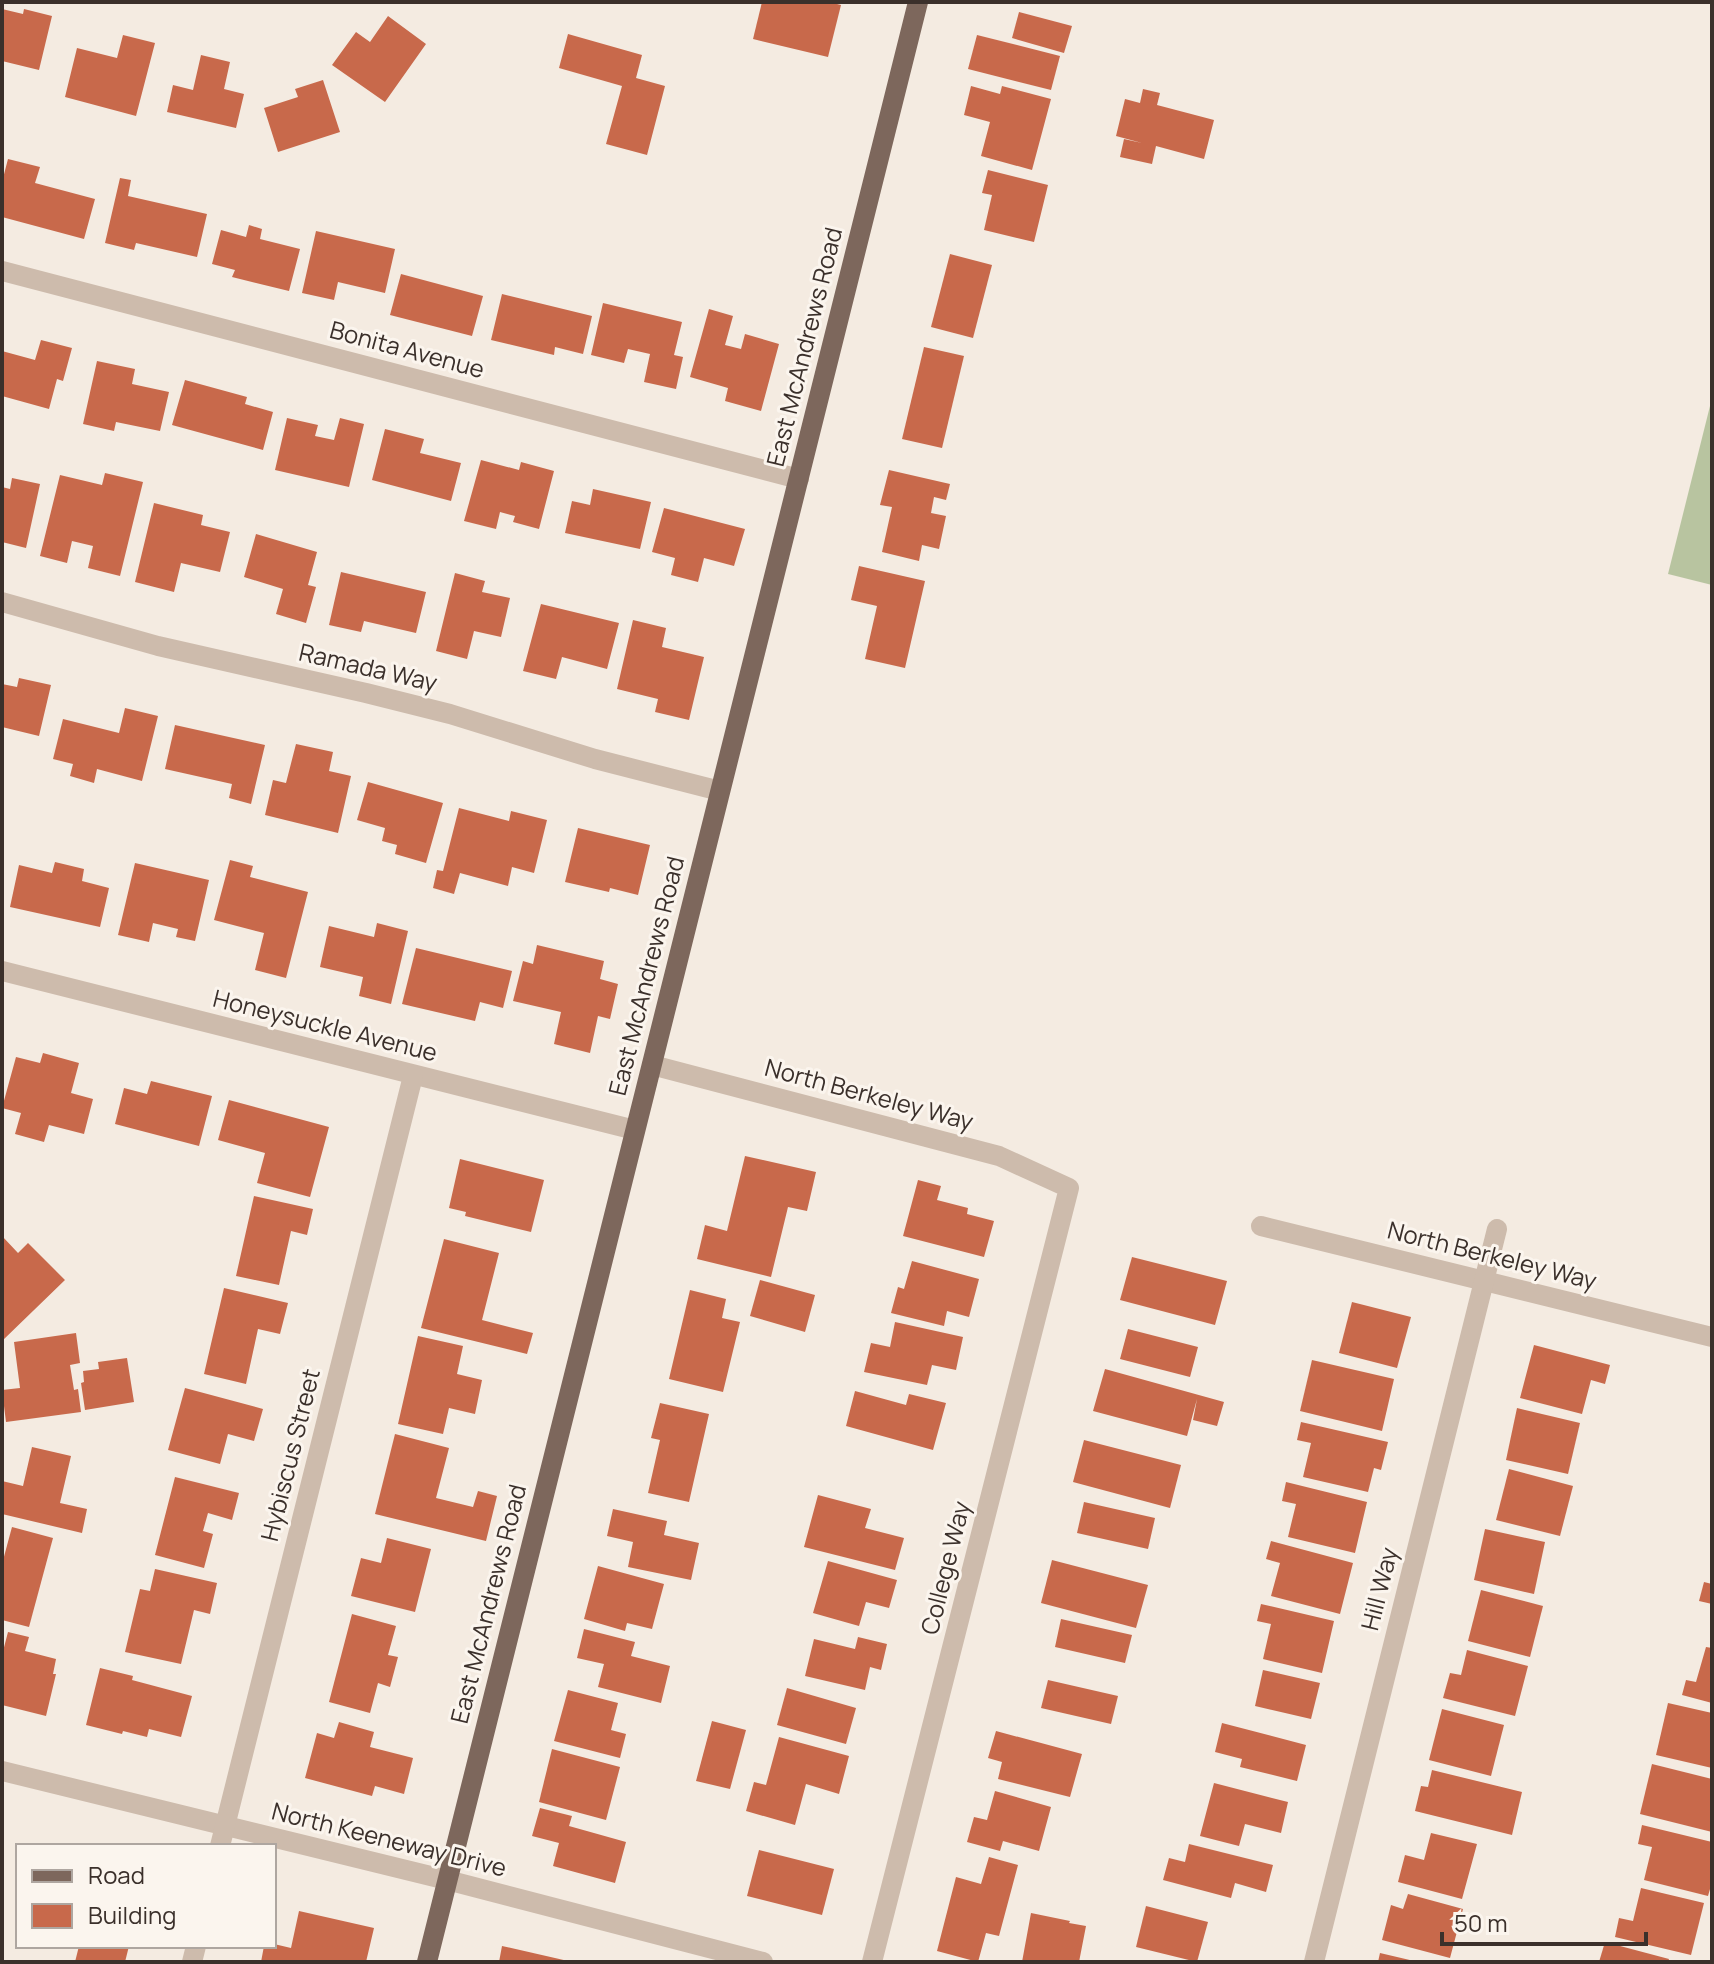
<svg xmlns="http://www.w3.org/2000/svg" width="1714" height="1964" viewBox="0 0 1714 1964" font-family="Manrope,sans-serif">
	<rect width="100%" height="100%" fill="#f4ebe1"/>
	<!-- green -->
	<polygon fill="#b8c4a0" points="1712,398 1712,585 1668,574"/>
	<!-- building -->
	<g fill="#c8694b">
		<polygon points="762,2 829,2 841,5 828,57 753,39"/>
		<polygon points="2,9 23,14 24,9 52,16 39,70 2,61"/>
		<polygon points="1019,12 1072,26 1064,53 1012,38"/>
		<polygon points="388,16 426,44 385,102 332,65 356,32 370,42"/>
		<polygon points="568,34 642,55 636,78 665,86 647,155 606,144 622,86 559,68"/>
		<polygon points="123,35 155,43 136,116 65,97 77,48 117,58"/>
		<polygon points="977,35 1060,56 1051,90 968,69"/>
		<polygon points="201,55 230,62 224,89 244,94 236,128 167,112 173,85 193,90"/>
		<polygon points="323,80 340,132 278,152 264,108 298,97 295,89"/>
		<polygon points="971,86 1000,94 1002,86 1051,99 1032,170 981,156 990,122 964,115"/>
		<polygon points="1143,89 1160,93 1157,105 1214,120 1204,159 1156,146 1152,164 1120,157 1124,139 1142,143 1116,136 1125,99 1140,103"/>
		<polygon points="8,159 40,167 35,183 95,199 84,239 2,217 2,182"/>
		<polygon points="988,170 1048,185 1034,242 984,230 992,195 982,193"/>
		<polygon points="120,178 131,180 128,196 207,214 197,257 136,243 134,250 105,243"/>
		<polygon points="249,225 262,229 260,239 300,249 289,291 232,277 235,270 212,264 221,230 246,237"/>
		<polygon points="316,231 395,249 385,293 338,282 334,300 302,293"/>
		<polygon points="950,254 992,265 973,338 931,327"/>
		<polygon points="401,274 483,296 472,336 390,315"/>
		<polygon points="502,294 592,316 583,354 555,347 554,355 491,340"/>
		<polygon points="603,303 682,322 674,355 683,357 676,389 644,382 650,354 628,349 624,363 591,355"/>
		<polygon points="709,309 733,316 725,345 741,349 745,334 779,344 761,411 725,401 728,388 690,377"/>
		<polygon points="41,340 72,348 63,381 57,379 49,409 2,396 2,351 35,360"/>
		<polygon points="924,347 964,356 942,448 902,439"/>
		<polygon points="97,361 135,369 132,384 169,392 160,431 116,422 114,431 83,424"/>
		<polygon points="185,380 247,397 245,404 273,412 263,450 172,425"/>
		<polygon points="287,418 318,425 315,436 334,440 340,418 364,424 349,487 275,470"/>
		<polygon points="385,429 424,439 420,453 461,463 451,501 372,480"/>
		<polygon points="481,460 519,470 521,462 554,471 539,529 513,522 515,516 500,512 496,529 464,521"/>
		<polygon points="889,470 950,484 946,500 934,497 931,513 946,516 939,549 922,545 919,561 882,552 892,507 880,505"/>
		<polygon points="105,473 143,482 120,576 88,568 93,546 72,541 67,563 40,556 60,475 102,485"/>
		<polygon points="12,478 40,484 26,548 2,542 2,487 10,489"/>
		<polygon points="593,489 651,502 640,549 565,533 572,501 590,505"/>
		<polygon points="154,503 203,515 201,525 230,532 220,572 181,563 174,592 135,582"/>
		<polygon points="664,508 745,529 734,566 704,558 698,582 671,575 675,558 652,552"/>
		<polygon points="256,534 317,552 308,585 316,587 306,623 276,614 283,589 244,577"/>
		<polygon points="859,566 925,581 905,668 865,659 877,606 851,600"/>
		<polygon points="341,572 426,592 416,633 364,621 361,632 329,625"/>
		<polygon points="455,573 485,581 482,592 510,598 501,637 474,631 467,659 436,651"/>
		<polygon points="541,604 619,623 607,669 562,657 556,679 523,671"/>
		<polygon points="633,620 666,628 662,647 704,657 689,720 655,712 658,699 617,689"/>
		<polygon points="19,678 51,685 39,736 2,727 2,684 17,687"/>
		<polygon points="125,708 158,716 142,781 97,769 94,783 70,776 73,764 53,759 63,719 119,733"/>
		<polygon points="175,725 265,745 251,804 229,798 232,784 165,769"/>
		<polygon points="296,744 333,752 329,771 351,776 338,833 265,815 273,780 286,783"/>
		<polygon points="368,782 443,803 426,863 395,854 397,845 382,841 385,828 357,820"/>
		<polygon points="459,808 509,821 511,811 547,820 534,873 512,867 508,886 460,873 454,894 433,888 437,870 443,871"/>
		<polygon points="578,828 650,845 638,895 610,888 609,892 565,882"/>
		<polygon points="230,860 253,866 250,877 308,892 286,978 255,970 264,933 214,920"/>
		<polygon points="55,862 84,869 82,881 109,888 100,927 10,907 19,865 52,873"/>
		<polygon points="135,863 209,880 195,941 176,937 178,929 153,923 149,942 118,935"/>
		<polygon points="377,923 408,931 391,1004 359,996 363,977 320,967 329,926 374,937"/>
		<polygon points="537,945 604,961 600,979 618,984 610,1019 598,1016 590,1053 554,1044 561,1012 513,1001 523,961 533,964"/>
		<polygon points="416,948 512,971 503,1008 480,1002 475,1021 402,1004"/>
		<polygon points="43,1053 79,1063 71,1093 93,1099 84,1134 49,1125 44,1142 15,1134 21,1113 2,1108 16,1057 40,1063"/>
		<polygon points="151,1081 212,1096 199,1146 115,1124 124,1088 147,1094"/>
		<polygon points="229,1100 329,1127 310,1197 257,1183 265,1153 218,1140"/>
		<polygon points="745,1156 816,1172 807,1211 788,1207 771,1277 697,1259 705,1225 727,1231"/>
		<polygon points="460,1159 544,1180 531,1232 465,1216 466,1212 449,1208"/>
		<polygon points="918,1180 941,1186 937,1200 968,1208 967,1214 994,1221 984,1257 903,1236"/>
		<polygon points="254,1196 313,1209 307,1235 291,1231 279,1285 236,1276"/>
		<polygon points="2,1236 18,1253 28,1243 65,1280 2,1341"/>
		<polygon points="444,1239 499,1253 482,1320 533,1333 527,1354 421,1328"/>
		<polygon points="1132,1257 1227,1281 1215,1325 1120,1300"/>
		<polygon points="912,1261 979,1279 969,1317 947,1311 944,1326 891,1313 898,1287 904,1289"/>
		<polygon points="760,1280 815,1295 805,1332 750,1316"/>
		<polygon points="224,1288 288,1303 280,1334 258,1329 246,1384 204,1374"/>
		<polygon points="690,1290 726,1299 722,1318 740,1322 723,1392 669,1379"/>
		<polygon points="1352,1302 1411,1317 1397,1368 1339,1353"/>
		<polygon points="895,1322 963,1337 956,1370 932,1365 927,1385 864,1372 871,1343 890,1347"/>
		<polygon points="1128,1329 1198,1347 1190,1377 1120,1359"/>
		<polygon points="76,1333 80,1363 70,1365 74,1390 78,1389 81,1412 6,1422 2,1390 20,1388 14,1342"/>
		<polygon points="418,1336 463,1346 457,1374 482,1380 475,1414 449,1408 443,1434 398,1424"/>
		<polygon points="1534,1345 1610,1365 1605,1384 1591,1380 1582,1414 1520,1398"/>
		<polygon points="127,1358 134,1402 85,1410 81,1383 84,1382 83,1371 99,1369 98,1362"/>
		<polygon points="1312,1360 1394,1379 1382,1431 1300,1411"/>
		<polygon points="1105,1369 1224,1402 1217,1426 1193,1420 1197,1399 1187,1436 1093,1411"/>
		<polygon points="185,1388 263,1409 254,1441 228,1434 220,1464 168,1450"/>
		<polygon points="855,1391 906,1405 909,1394 946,1403 933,1450 846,1426"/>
		<polygon points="660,1403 709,1414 689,1502 648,1493 660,1440 651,1438"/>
		<polygon points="1517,1408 1580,1423 1568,1474 1506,1460"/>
		<polygon points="1301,1422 1388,1442 1381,1470 1374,1468 1368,1492 1303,1477 1311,1443 1297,1440"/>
		<polygon points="395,1434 449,1448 436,1498 473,1507 478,1491 497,1496 486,1541 375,1514"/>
		<polygon points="1084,1440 1181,1465 1170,1508 1073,1482"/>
		<polygon points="32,1447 71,1456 60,1503 87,1509 82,1533 2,1514 2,1481 23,1486"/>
		<polygon points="1509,1469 1573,1486 1560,1536 1496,1520"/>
		<polygon points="175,1477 239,1493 232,1520 208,1513 203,1531 213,1534 204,1568 155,1555"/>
		<polygon points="1286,1482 1367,1502 1355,1553 1288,1537 1296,1504 1282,1501"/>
		<polygon points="818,1495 871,1509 865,1528 904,1538 895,1570 804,1547"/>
		<polygon points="1084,1502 1155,1518 1148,1549 1077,1533"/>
		<polygon points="613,1509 667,1521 664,1535 699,1543 691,1580 628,1567 633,1542 607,1536"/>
		<polygon points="12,1527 53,1538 29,1627 2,1620 2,1564"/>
		<polygon points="1485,1529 1545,1542 1534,1594 1474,1580"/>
		<polygon points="387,1538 431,1549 415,1612 351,1596 361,1558 381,1563"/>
		<polygon points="1271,1541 1353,1563 1340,1614 1271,1596 1280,1563 1266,1559"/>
		<polygon points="1052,1560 1148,1585 1136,1628 1041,1603"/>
		<polygon points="828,1561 897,1580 889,1608 866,1602 859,1626 813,1613"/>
		<polygon points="598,1566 664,1584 652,1629 627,1623 625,1631 584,1619"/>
		<polygon points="155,1569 217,1583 210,1614 194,1610 181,1664 125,1652 140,1589 150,1591"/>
		<polygon points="1704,1582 1712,1584 1712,1604 1699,1601"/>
		<polygon points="1481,1590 1543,1606 1530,1657 1468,1641"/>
		<polygon points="1261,1604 1334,1621 1322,1673 1263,1659 1271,1624 1257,1621"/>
		<polygon points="352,1614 396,1626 388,1655 398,1657 390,1687 378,1683 370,1713 329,1702"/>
		<polygon points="1061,1619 1132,1635 1125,1663 1055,1647"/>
		<polygon points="584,1629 635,1642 631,1656 670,1666 661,1703 598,1687 604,1664 577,1658"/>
		<polygon points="8,1632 29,1637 25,1651 56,1659 53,1674 56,1674 46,1716 2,1705 2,1655"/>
		<polygon points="858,1637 887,1644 881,1670 870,1667 865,1690 805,1676 814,1639 855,1649"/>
		<polygon points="1706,1647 1712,1648 1712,1703 1682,1695 1686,1680 1696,1682"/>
		<polygon points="1467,1650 1528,1666 1515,1716 1443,1698 1450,1673 1461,1675"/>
		<polygon points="100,1668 133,1676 132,1680 192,1696 181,1737 149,1729 147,1737 123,1731 122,1734 86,1725"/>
		<polygon points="1263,1670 1320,1683 1311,1719 1255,1706"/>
		<polygon points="1048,1680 1118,1696 1111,1724 1041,1708"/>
		<polygon points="787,1688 856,1708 846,1744 777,1725"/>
		<polygon points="568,1690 618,1703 611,1730 626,1734 620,1758 554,1741"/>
		<polygon points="1668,1703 1712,1713 1712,1768 1656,1755"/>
		<polygon points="1442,1709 1504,1725 1491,1776 1429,1760"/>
		<polygon points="712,1721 746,1730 730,1789 696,1781"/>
		<polygon points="339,1722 374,1732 370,1747 413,1758 404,1794 375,1786 372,1796 305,1778 317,1733 334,1738"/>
		<polygon points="1222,1723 1306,1745 1297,1781 1240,1767 1242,1759 1215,1752"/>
		<polygon points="996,1731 1082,1754 1070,1797 998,1779 1002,1762 988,1758"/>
		<polygon points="779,1737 849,1756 839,1794 806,1784 795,1825 746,1811 754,1782 766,1785"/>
		<polygon points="552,1749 620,1767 606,1820 539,1802"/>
		<polygon points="1652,1764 1712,1779 1712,1832 1640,1814"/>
		<polygon points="1432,1770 1522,1792 1512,1835 1415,1811 1421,1786 1428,1787"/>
		<polygon points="1214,1783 1288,1802 1281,1833 1245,1824 1239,1846 1200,1836"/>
		<polygon points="995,1791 1051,1807 1039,1851 1003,1841 1000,1851 967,1842 974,1817 987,1820"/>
		<polygon points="540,1808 572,1816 569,1826 626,1842 615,1883 553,1866 559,1843 532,1836"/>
		<polygon points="1642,1825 1712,1842 1710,1866 1712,1866 1712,1882 1708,1896 1644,1880 1652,1847 1638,1844"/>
		<polygon points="1431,1833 1477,1844 1462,1899 1398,1882 1405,1855 1424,1860"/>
		<polygon points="1189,1844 1273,1865 1266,1892 1235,1883 1231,1898 1163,1880 1169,1858 1185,1862"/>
		<polygon points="759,1850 834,1869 822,1915 747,1896"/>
		<polygon points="989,1857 1018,1865 999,1936 986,1933 978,1962 937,1951 956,1877 981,1884"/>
		<polygon points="1641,1888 1704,1903 1691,1955 1615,1937 1619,1918 1633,1921"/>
		<polygon points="1408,1894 1463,1909 1450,1958 1382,1940 1391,1905 1403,1909"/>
		<polygon points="1146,1906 1208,1922 1197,1962 1136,1947"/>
		<polygon points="299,1911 374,1928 366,1962 261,1962 264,1946 274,1946 274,1944 291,1948"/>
		<polygon points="1031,1913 1070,1921 1069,1923 1086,1926 1079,1962 1022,1962"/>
		<polygon points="1605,1942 1669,1959 1668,1962 1599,1962"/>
		<polygon points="79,1946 129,1946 125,1962 75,1962"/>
		<polygon points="502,1946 568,1961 568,1962 499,1962"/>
		<polygon points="1380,1953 1414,1961 1414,1962 1378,1962"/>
	</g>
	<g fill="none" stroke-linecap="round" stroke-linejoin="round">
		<!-- minor -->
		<g stroke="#cdbbac" stroke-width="20">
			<polyline points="2,271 799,479"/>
			<polyline points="2,602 158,646 366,693 450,714 595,759 720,791"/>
			<polyline points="2,971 635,1130"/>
			<polyline points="652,1065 999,1156 1069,1188 872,1962"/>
			<polyline points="1261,1226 1712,1337"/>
			<polyline points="2,1771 447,1880 763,1962"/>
			<polyline points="220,1846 413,1076"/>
			<polyline points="192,1962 196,1946"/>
			<polyline points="1314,1962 1497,1229"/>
		</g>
		<!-- major -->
		<polyline stroke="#7d675c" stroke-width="20" points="427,1962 918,2"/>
	</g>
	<g text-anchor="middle" stroke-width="6" stroke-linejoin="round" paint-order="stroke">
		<!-- street labels -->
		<g font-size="24" fill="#3b302b" stroke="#fbf5ee">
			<text transform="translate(805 347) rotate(-76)" y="8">East McAndrews Road</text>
			<text transform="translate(407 350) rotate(15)" y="8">Bonita Avenue</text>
			<text transform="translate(368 668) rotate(13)" y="8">Ramada Way</text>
			<text transform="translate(647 976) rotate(-76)" y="8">East McAndrews Road</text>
			<text transform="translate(325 1026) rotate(14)" y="8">Honeysuckle Avenue</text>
			<text transform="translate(869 1095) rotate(15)" y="8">North Berkeley Way</text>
			<text transform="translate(1492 1256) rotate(14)" y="8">North Berkeley Way</text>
			<text transform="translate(291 1455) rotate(-76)" y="8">Hybiscus Street</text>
			<text transform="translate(946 1568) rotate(-76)" y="8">College Way</text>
			<text transform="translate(1380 1589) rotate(-76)" y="8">Hill Way</text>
			<text transform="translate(489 1604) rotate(-76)" y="8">East McAndrews Road</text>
			<text transform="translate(389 1840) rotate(14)" y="8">North Keeneway Drive</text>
		</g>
	</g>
	<!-- border -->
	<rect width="1714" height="1964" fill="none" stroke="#3b302b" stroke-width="8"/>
	<!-- legend -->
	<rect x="16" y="1844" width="260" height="104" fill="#fbf5ee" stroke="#aea6a0" stroke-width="2"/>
	<rect x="32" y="1870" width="40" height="12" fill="#7d675c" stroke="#aea6a0" stroke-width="2"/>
	<text x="88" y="1884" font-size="24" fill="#3b302b">Road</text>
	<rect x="32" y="1904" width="40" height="24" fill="#c8694b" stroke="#aea6a0" stroke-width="2"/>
	<text x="88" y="1924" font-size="24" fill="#3b302b">Building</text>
	<!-- scale -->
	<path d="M1442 1932v12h204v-12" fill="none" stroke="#3b302b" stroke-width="4"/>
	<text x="1454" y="1932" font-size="24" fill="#3b302b" stroke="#fbf5ee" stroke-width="6" paint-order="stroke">50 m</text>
</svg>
